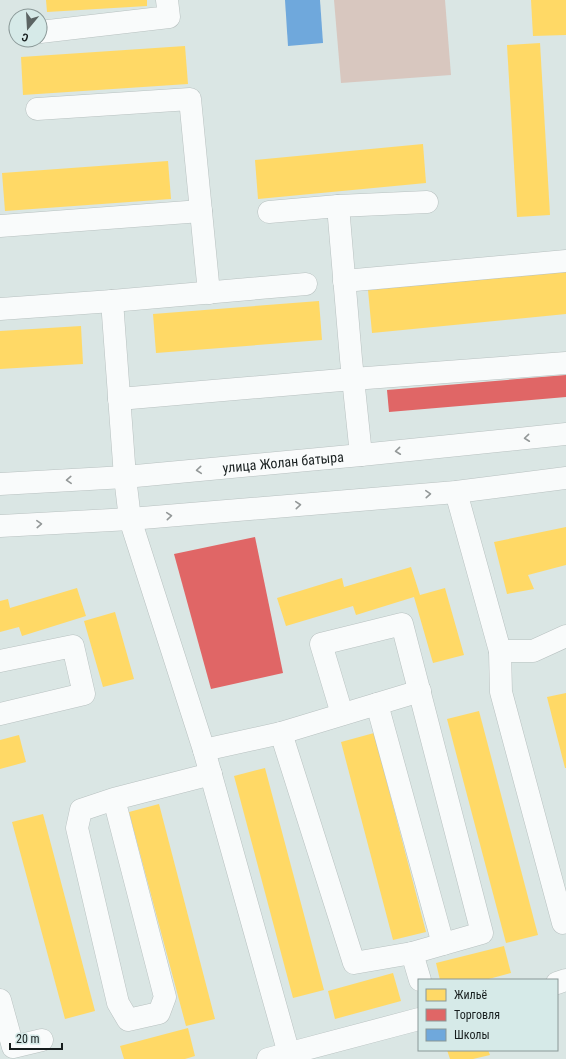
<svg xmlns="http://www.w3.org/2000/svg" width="566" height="1059" viewBox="0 0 566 1059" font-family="'Roboto Condensed',sans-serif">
	<rect width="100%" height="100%" fill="#dae6e4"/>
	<!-- green -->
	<polygon fill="#d8c7bf" points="334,0 445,0 451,75 341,83"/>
	<!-- homes -->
	<g fill="#ffd966">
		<polygon points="46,0 147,0 147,6 47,12"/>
		<polygon points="531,0 566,0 566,35 533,36"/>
		<polygon points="540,43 550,215 517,217 507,45"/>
		<polygon points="185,46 188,84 23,95 21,57"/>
		<polygon points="423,144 426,183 258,199 255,160"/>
		<polygon points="168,161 171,199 5,211 2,173"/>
		<polygon points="566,270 566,314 372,333 368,290"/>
		<polygon points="319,301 322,340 156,353 153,314"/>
		<polygon points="81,326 83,364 0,369 0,331"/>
		<polygon points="566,527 566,565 528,575 534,589 507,594 494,542"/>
		<polygon points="411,567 420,595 445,588 464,655 433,663 414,597 356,615 353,606 286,626 277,598 342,578 344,587"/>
		<polygon points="77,588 86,616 22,636 19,627 0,632 0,601 8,599 10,608"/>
		<polygon points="115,612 134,679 103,687 84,621"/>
		<polygon points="566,693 566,768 565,768 547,697"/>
		<polygon points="479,711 538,935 506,943 447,719"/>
		<polygon points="374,733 426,932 393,940 341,742"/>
		<polygon points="19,735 26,762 0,769 0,740"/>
		<polygon points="265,768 324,990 293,998 234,776"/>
		<polygon points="159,804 215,1019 186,1026 129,812"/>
		<polygon points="43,814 95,1011 65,1019 12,822"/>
		<polygon points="504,946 511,973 485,980 440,980 436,963"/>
		<polygon points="393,973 401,1001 335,1019 328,991"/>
		<polygon points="188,1028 195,1056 185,1059 124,1059 120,1046"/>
		<polygon points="447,1050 488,1050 490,1055 473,1059 450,1059"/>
	</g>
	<!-- shops -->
	<g fill="#e06666">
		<polygon points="566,375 566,397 389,412 387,390"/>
		<polygon points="255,537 283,673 211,689 174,554"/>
	</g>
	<!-- schools -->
	<polygon fill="#6fa8dc" points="285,0 320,0 323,43 288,46"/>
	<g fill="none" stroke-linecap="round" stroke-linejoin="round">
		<defs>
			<g id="minor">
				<polyline points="40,32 169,17 167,0"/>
				<polyline points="37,109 190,99 209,293"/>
				<polyline points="338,206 351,359 361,455"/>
				<polyline points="269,212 338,206 427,202"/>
				<polyline points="0,226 201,211"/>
				<polyline points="344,281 566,261"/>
				<polyline points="112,301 125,477 130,519 204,750 289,1054"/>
				<polyline points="0,309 112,301 306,284"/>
				<polyline points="119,399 353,379 566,363"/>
				<path id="s1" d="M0,484L125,477L361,455L566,434"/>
				<polyline points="456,492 500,651 533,651 566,636"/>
				<polyline points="0,526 130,519 456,492 566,478"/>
				<polyline points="500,651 501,692 563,923"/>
				<polyline points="0,661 73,646 84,694 0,714"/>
				<polyline points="377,704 443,944"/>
				<polyline points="281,733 354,963 412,953 482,933 402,624 321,644 342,714"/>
				<polyline points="204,750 281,733 420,691"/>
				<polyline points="114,799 165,997 159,1013 128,1020 118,1003 77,828 81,810 114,799 211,774"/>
				<polyline points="412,953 420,980"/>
				<polyline points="557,983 566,980"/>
				<polyline points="0,1000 13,1047 42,1040"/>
				<polyline points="268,1059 419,1019"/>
			</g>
		</defs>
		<!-- minor casing -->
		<use href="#minor" stroke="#b8c1c0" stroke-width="23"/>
		<!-- minor -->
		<use href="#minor" stroke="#f9fbfb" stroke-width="22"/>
	</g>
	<!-- one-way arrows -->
	<defs><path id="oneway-chevron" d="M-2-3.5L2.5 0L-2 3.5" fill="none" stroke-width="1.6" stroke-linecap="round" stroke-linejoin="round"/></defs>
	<g stroke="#939898">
		<use href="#oneway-chevron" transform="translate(527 438) rotate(174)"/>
		<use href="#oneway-chevron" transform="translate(398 451) rotate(174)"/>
		<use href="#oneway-chevron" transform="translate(199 470) rotate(175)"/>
		<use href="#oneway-chevron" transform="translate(69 480) rotate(177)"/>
		<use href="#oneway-chevron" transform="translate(428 494) rotate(-4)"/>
		<use href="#oneway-chevron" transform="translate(298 505) rotate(-5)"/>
		<use href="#oneway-chevron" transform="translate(169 516) rotate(-5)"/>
		<use href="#oneway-chevron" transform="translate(39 524) rotate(-3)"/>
	</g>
	<g text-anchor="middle" stroke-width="4" stroke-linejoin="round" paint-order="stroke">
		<!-- street labels -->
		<g font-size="14" fill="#171e1e" stroke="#d6eae8">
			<text dy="5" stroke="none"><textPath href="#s1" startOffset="284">улица Жолан батыра</textPath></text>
		</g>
	</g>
	<!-- legend -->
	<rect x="418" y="979" width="140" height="72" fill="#d6eae8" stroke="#8a9897"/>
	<rect x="426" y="989" width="20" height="12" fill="#ffd966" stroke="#8a9897"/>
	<text x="454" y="999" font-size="12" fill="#171e1e">Жильё</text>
	<rect x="426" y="1009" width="20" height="12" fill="#e06666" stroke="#8a9897"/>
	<text x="454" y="1019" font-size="12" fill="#171e1e">Торговля</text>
	<rect x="426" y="1029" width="20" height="12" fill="#6fa8dc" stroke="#8a9897"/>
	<text x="454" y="1039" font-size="12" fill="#171e1e">Школы</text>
	<!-- north arrow -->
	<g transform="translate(28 28) rotate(198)"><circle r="19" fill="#d6eae8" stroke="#8a9897"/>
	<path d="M0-3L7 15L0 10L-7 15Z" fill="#5b6463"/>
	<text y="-6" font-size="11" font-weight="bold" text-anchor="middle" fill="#171e1e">С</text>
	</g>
	<!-- scale -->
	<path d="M10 1043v6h52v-6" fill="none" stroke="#171e1e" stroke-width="2"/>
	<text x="16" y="1043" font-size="12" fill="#171e1e" stroke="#d6eae8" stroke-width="3" paint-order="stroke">20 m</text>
</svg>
